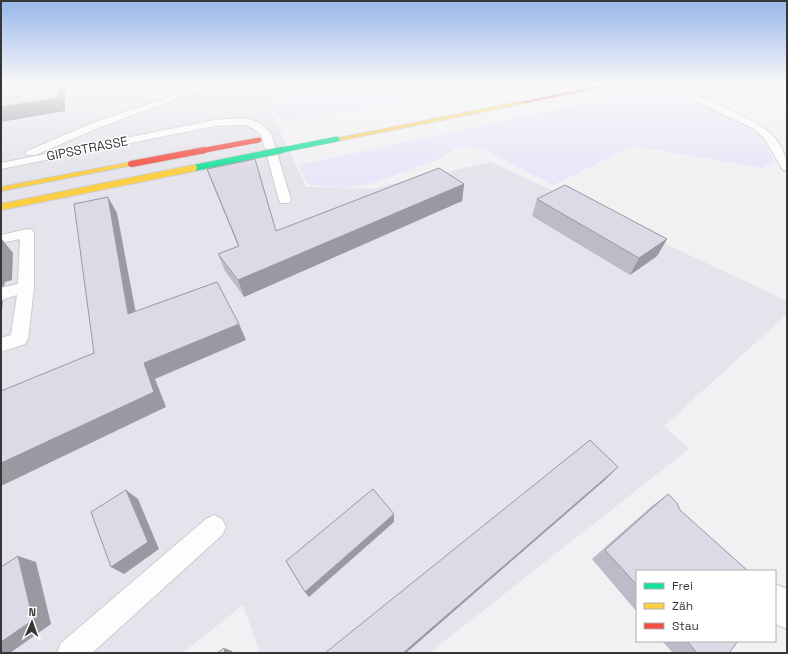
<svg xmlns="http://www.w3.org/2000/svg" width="788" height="654" viewBox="0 0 788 654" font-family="'Space Grotesk',sans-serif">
	<rect width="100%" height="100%" fill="#f1f0f2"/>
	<!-- built -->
	<polygon fill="#e5e3eb" points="19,84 108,84 112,88 128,84 327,84 337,86 299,94 269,107 306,187 371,189 491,162 787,301 787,314 664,426 689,449 429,653 260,653 243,605 182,653 1,653 1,87"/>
	<!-- green -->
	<g fill="#e8e6f8">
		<polygon points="359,84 504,84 283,122 270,106 300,95"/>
		<polygon points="670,84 719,84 694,95"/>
		<polygon points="662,87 750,127 761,136 775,162 762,168 633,146 553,185 482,148 458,147 437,160 373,183 344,188 309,185 298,165"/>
	</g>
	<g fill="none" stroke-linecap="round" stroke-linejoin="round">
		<defs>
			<g id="lane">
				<polygon points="207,84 218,84 103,126 35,155 27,155 26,153 27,151 95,122"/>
				<path d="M697,95C708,98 718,104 728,109C757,123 787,135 787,171L783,170L764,138L754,129L694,100V96Z"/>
				<polygon points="242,118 258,122 271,133 291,200 289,203 281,203 279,200 261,134 247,125 215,126 1,169 1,163 215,120"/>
				<polygon points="27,229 32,230 34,233 34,287 28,339 25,344 1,352 1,338 11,335 17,295 1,300 1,288 18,284 20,239 1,243 1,235"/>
				<polygon points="214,515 222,519 226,527 222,535 92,653 57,653 61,643 206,519"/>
			</g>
			<polygon id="street" points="775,584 787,589 787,629 775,624"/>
			<g id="slow">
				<polygon points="524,101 526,101 526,103 337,141 334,139"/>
				<polygon points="131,162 133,163 133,165 1,191 1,187"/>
			</g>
			<polygon id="jam" points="610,84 618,84 524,103 522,102"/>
		</defs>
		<!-- lane casing -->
		<use href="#lane" stroke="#cdccce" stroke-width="2"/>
		<!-- street casing -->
		<use href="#street" stroke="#cdccce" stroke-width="2"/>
		<!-- slow casing -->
		<use href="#slow" stroke="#cdccce" stroke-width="2"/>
		<!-- jam casing -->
		<use href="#jam" stroke="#cdccce" stroke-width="2"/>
		<!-- lane -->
		<use href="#lane" fill="#fdfdfd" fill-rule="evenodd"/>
		<!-- street -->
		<use href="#street" fill="#fdfdfd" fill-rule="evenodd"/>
		<!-- slow -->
		<use href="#slow" fill="#ffcf43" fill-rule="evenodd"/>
		<!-- jam -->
		<use href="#jam" fill="#f24e42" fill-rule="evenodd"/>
		<defs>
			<polyline id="fast-bridge-far1" points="277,151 337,139"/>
			<polyline id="fast-bridge" points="194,168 282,150"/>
			<polyline id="slow-bridge" points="1,207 194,168"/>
			<polyline id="jam-bridge-far1" points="200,151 259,140"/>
			<polyline id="jam-bridge" points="131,164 205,150"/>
		</defs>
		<!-- fast-bridge-far1 casing -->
		<use href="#fast-bridge-far1" stroke="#cdccce" stroke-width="6" stroke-linecap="butt"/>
		<!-- fast-bridge casing -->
		<use href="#fast-bridge" stroke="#cdccce" stroke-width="8" stroke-linecap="butt"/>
		<!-- slow-bridge casing -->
		<use href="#slow-bridge" stroke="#cdccce" stroke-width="8" stroke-linecap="butt"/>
		<!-- jam-bridge-far1 casing -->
		<use href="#jam-bridge-far1" stroke="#cdccce" stroke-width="6" stroke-linecap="butt"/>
		<!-- jam-bridge casing -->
		<use href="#jam-bridge" stroke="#cdccce" stroke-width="8" stroke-linecap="butt"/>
		<!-- fast-bridge-far1 -->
		<use href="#fast-bridge-far1" stroke="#16e098" stroke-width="5"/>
		<!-- fast-bridge -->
		<use href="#fast-bridge" stroke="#16e098" stroke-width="6"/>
		<!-- slow-bridge -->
		<use href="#slow-bridge" stroke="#ffcf43" stroke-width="6"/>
		<!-- jam-bridge-far1 -->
		<use href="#jam-bridge-far1" stroke="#f24e42" stroke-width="5"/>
		<!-- jam-bridge -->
		<use href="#jam-bridge" stroke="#f24e42" stroke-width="6"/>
	</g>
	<!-- wall -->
	<g fill="#bcbbc7">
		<polygon points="207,169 276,231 464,184 462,201 244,297 225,271 218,254 238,246 213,185"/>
		<polygon points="537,199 667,239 657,256 630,275 532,216"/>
		<polygon points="668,494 680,510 637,571 637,612 592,559 652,506"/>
		<polygon points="662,641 738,641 729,653 673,653"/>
	</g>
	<!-- shaded-wall -->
	<g fill="#9999a2">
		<polygon points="58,84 65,84 65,111 1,122 1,107"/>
		<polygon points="464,184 462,201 244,297 238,280"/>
		<polygon points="108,197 117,213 139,330 128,314"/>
		<polygon points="1,238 13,253 12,280 5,282 4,286 1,287"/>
		<polygon points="667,239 657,256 630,275 639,258"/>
		<polygon points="1,299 3,301 1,320"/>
		<polygon points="239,324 246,340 155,379 166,407 1,486 1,463 144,363"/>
		<polygon points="618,467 605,480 406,653 403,653"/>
		<polygon points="126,490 138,499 159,549 124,574 111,567"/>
		<polygon points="394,514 394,522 309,597 305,592"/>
		<polygon points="18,556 36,562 51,624 10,653 1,653 1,642"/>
		<polygon points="224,648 232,651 233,653 225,653"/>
	</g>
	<!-- building -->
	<g fill="#dbdae7" stroke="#9999a2">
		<polygon points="1,84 58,84 58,98 1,107"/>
		<polygon points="255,159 276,231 439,168 464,184 238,280 218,254 239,246 207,169"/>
		<polygon points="565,185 667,239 639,258 537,199"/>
		<polygon points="108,197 128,314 217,282 239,324 144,363 154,392 1,463 1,391 94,353 74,204"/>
		<polygon points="590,440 618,467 403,653 325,653"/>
		<polygon points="373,489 394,514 305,592 286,561"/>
		<polygon points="126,490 148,542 111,567 91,512"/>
		<polygon points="668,494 677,503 680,510 748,571 637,571 637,585 605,550"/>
		<polygon points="18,556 33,620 1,642 1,567"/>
		<polygon points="687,641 738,641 729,653 697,653"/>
		<polygon points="224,648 225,653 217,653"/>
	</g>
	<!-- sky -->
	<linearGradient id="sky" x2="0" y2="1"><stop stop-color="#97b6ea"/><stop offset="0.48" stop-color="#f9f8f9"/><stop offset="1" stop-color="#f9f8f9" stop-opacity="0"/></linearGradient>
	<rect width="788" height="175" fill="url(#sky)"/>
	<g text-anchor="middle" stroke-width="3" stroke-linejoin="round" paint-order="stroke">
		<!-- far-street labels -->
		<g font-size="13" fill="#373738" stroke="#fff">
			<text transform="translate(87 148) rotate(-11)" y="5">GIPSSTRASSE</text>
		</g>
	</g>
	<!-- border -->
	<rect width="788" height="654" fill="none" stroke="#373738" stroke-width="4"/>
	<!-- legend -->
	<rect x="636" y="570" width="140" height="72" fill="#ffffff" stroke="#afafaf"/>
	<rect x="644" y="583" width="20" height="6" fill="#16e098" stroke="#afafaf"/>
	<text x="672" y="590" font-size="12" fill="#373738">Frei</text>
	<rect x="644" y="603" width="20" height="6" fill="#ffcf43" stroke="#afafaf"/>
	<text x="672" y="610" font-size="12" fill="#373738">Zäh</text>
	<rect x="644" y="623" width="20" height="6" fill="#f24e42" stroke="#afafaf"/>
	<text x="672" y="630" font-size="12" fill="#373738">Stau</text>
	<!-- north arrow -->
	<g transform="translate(32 622) rotate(2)" stroke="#ffffff" stroke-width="3" paint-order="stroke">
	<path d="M0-3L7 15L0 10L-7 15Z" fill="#373738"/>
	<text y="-6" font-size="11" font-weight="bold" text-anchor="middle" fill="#373738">N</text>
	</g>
</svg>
